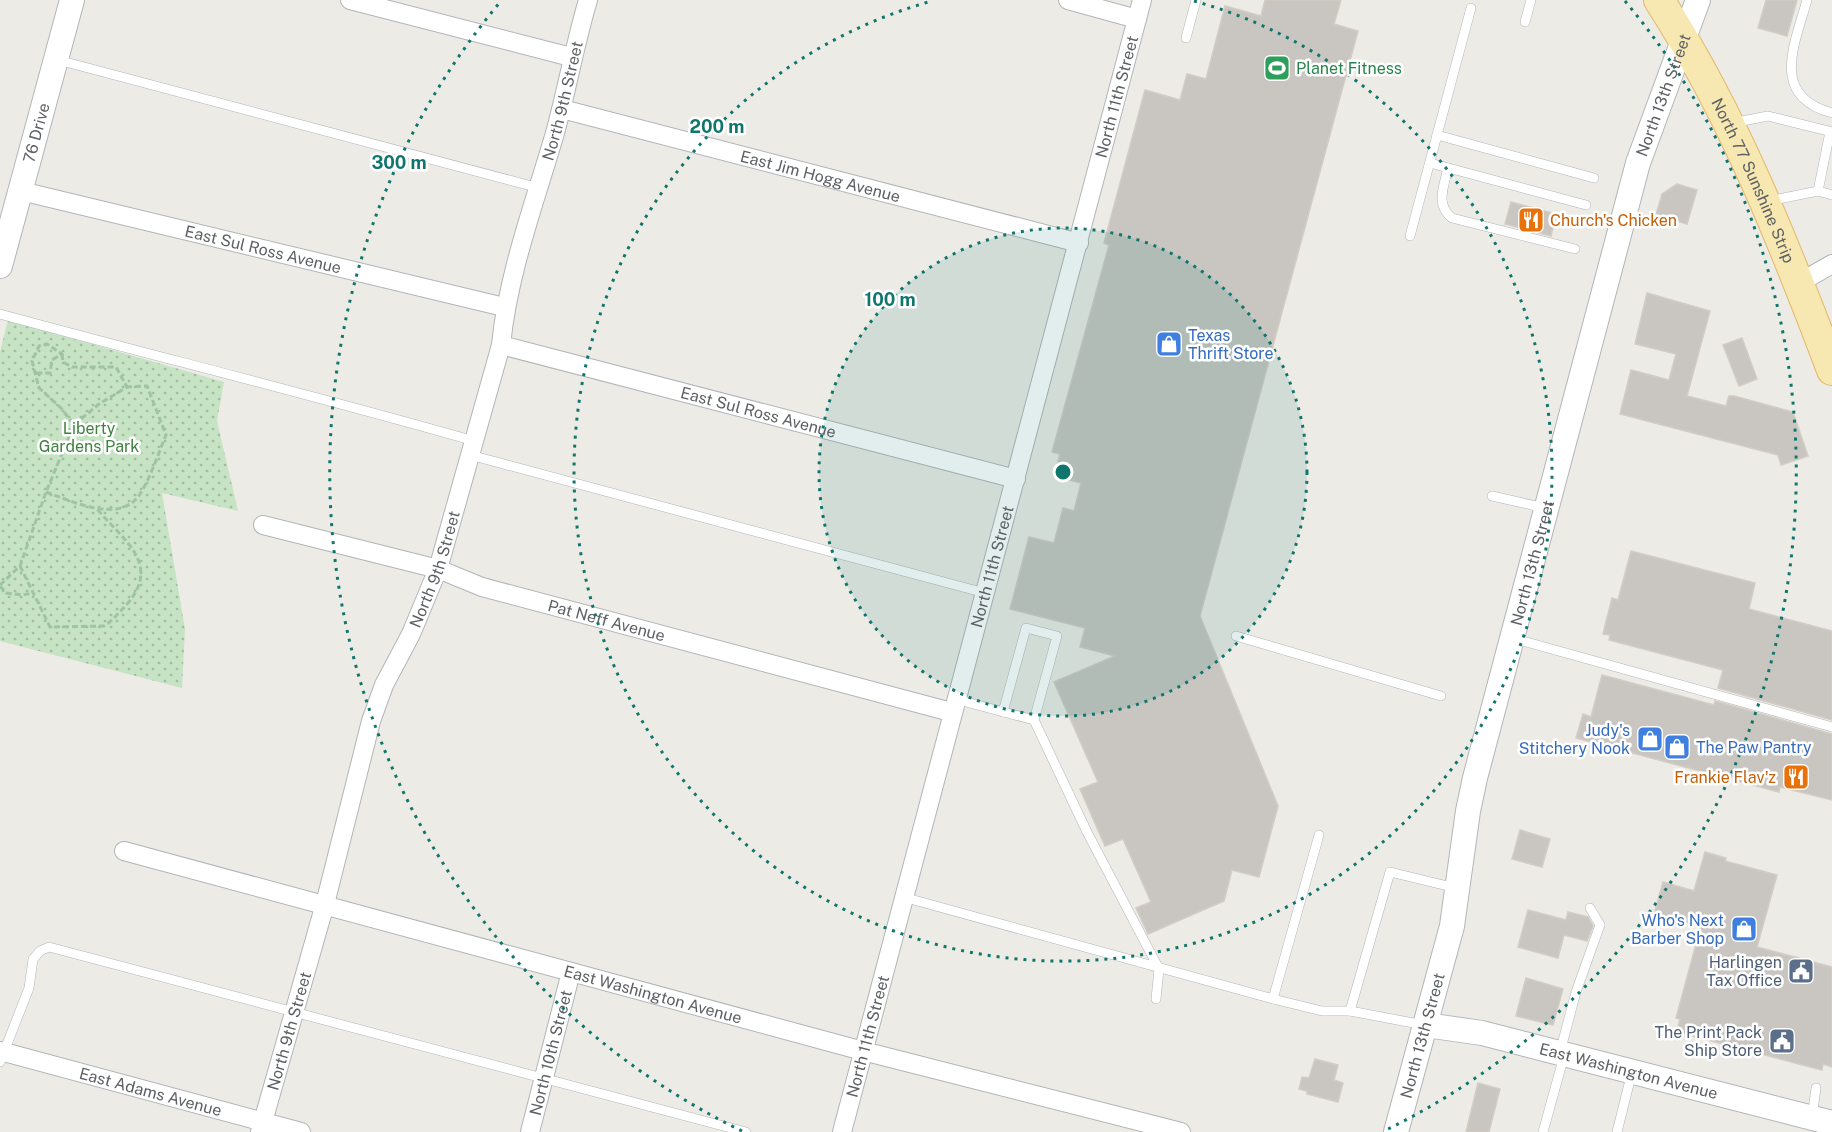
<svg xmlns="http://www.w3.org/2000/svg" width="1832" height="1132" viewBox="0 0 1832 1132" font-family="'Public Sans',sans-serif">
	<defs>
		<pattern id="park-dots" width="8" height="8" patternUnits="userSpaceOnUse" patternTransform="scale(1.5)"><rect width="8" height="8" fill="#c6e3c4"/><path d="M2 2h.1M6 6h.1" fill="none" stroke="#a4bba3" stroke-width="1.8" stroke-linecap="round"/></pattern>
	</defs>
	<rect width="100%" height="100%" fill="#edebe5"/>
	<!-- park -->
	<polygon fill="url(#park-dots)" points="8,320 224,382 217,421 238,511 162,493 185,629 182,688 0,641 0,352"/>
	<!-- building -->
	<g fill="#c9c6c2" stroke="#d2ccc4" stroke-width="1.5">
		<polygon points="1265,0 1341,0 1334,24 1358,31 1200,616 1278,806 1259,877 1232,870 1224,901 1148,934 1136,908 1151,902 1123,839 1105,846 1080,789 1098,782 1054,682 1115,656 1080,647 1085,628 1010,609 1029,537 1054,543 1063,508 1074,511 1081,483 1054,476 1060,454 1052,452 1109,245 1104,243 1145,90 1180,100 1187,74 1206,79 1225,6 1261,16"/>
		<polygon points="1766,0 1797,0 1787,36 1758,28"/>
		<polygon points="1677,184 1697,190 1687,224 1656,215 1662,194"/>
		<polygon points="1511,202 1556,214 1551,236 1505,224"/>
		<polygon points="1647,293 1710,311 1687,396 1726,406 1729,396 1734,396 1793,412 1808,456 1781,465 1778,455 1620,414 1631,370 1669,380 1676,354 1635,344"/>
		<polygon points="1742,338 1757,379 1739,386 1723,345"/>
		<polygon points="1631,551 1755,583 1749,609 1832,631 1832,720 1718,688 1723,670 1609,640 1610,635 1603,634 1612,598 1618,600"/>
		<polygon points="1602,675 1714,705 1715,701 1832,734 1832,800 1780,787 1779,792 1576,738 1583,714 1591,717"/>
		<polygon points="1520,830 1550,839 1542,867 1512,859"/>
		<polygon points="1705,852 1726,858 1725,861 1777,875 1757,947 1832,967 1832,1067 1823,1064 1822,1070 1681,1033 1682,1028 1678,1027 1680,1019 1676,1018 1701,926 1669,918 1667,926 1652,922 1663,882 1694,891"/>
		<polygon points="1528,910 1566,920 1568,912 1588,917 1593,926 1587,941 1564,935 1558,958 1518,947"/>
		<polygon points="1526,978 1563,989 1553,1025 1516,1016"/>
		<polygon points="1315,1059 1338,1065 1334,1080 1343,1083 1338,1102 1307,1094 1307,1091 1299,1089 1302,1077 1309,1078"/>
		<polygon points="1478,1083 1500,1089 1489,1132 1466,1132"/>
	</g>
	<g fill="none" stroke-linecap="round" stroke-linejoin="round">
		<defs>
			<g id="service">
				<path d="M1807,0C1795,44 1769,96 1832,113"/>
				<polyline points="1525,22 1531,0"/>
				<polyline points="1186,38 1196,0"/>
				<polyline points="58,60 539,188"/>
				<polyline points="1732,123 1768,116 1832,132"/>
				<polyline points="1437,135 1594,178"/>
				<polyline points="1430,163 1586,205"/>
				<path d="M1448,168C1444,186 1435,205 1452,218L1575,249"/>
				<polyline points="1818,191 1830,132"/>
				<polyline points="1769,201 1818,191 1832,195"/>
				<polyline points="1410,236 1471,8"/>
				<path d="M0,314C158,357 317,396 474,441"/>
				<polyline points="470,455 985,593"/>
				<polyline points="1492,496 1545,508"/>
				<polyline points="1236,636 1441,696"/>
				<polyline points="1512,638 1832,727"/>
				<polyline points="955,699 1034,720 1087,832 1159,969 1156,999"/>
				<polyline points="1003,712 1026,628 1057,636 1034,720"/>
				<polyline points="1319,835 1273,999 1322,1011 1350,1011 1390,872 1456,888"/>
				<polyline points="903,897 1273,999"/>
				<polyline points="1350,1011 1424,1025"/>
				<polyline points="1560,1052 1576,992 1600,925 1590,908"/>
				<polyline points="0,1062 29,988 33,959 40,951 49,947 746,1132"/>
				<polyline points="1812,1118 1816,1088"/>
				<polyline points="1543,1132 1564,1056"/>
				<polyline points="1617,1132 1632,1072"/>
			</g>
			<g id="minor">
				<polyline points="350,0 571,57"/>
				<polyline points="1068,0 1137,19"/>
				<path id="s1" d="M562,109L1079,243"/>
				<path id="s2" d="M21,191L504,307"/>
				<polyline points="1799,283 1832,264"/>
				<path id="s3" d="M501,345L1016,479"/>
				<path id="s4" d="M263,525L438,569L482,587L951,712"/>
				<path id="s5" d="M124,851L863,1051L1181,1132"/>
				<path id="s6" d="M0,1051L301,1132"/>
				<path id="s7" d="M260,1132L325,904L371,721L384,685L411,634L438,569L501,345C508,273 535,202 555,133C567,89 575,44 588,0"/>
				<path id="s8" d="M530,1132L571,972"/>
				<path id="s9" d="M842,1132L1142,0"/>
			</g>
			<g id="tertiary">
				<path id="s10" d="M0,266L72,0"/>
				<path id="s11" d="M1426,1025L1482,1033L1832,1123"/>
				<path id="s12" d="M1396,1132L1452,926L1468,811L1475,778L1638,163L1698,0"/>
			</g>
			<g id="primary">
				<path id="s13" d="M1659,0C1733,114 1784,243 1832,370"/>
			</g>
		</defs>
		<!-- service casing -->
		<use href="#service" stroke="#b2b5b8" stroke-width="10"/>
		<!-- minor casing -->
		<use href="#minor" stroke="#b2b5b8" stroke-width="20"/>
		<!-- tertiary casing -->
		<use href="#tertiary" stroke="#b2b5b8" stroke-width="26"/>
		<!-- primary casing -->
		<use href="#primary" stroke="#e4b868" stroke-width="32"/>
		<!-- path -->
		<g stroke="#9ec3a5" stroke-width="3" stroke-dasharray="6 3" stroke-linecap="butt">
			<polyline points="62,354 63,362 72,367 116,367 127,387 99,404 74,425"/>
			<path d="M46,492C72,501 120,525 140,494C151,477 158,454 166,435L147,386L127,387"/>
			<path d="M20,566L50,627L104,626C114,620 120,611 128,603C161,563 123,540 97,509"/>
			<polyline points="0,585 20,566 46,492 74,425 61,408 39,388 32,361 39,346 47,344 62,354 52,360 50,373 36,373"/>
			<polyline points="0,586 6,593 22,595 33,593"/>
		</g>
		<!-- service -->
		<use href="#service" stroke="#fff" stroke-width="9"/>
		<!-- minor -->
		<use href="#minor" stroke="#fff" stroke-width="18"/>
		<!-- tertiary -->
		<use href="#tertiary" stroke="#fff" stroke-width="24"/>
		<!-- primary -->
		<use href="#primary" stroke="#f7e7b0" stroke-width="30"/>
	</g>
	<!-- distance rings -->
	<circle cx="1063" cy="472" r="244" fill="#0f766e" fill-opacity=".12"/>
	<g fill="none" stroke="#0f766e" stroke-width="3" stroke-dasharray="3 6">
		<circle cx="1063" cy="472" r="244"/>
		<path d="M1194 1A489 489 0 1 1 932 1"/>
		<path d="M742 1131A733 733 0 0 1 501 1M1625 1A733 733 0 0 1 1384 1131"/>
	</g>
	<!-- icons -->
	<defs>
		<symbol id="stadium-square" viewBox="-11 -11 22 22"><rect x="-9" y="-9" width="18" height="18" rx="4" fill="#2e9e5b" stroke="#fff"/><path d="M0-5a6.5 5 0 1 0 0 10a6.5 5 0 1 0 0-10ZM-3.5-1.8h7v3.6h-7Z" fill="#fff"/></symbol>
		<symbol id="restaurant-square" viewBox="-11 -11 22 22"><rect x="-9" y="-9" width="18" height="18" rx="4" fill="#e8710a" stroke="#fff"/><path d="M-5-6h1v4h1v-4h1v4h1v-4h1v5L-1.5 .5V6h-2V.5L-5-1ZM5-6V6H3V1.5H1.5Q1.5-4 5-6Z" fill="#fff"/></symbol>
		<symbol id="shop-square" viewBox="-11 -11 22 22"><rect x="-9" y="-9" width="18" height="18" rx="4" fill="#3f7fe0" stroke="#fff"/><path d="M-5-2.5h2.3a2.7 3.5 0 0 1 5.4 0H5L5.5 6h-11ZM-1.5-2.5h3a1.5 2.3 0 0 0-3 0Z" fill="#fff"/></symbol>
		<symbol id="civic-square" viewBox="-11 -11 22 22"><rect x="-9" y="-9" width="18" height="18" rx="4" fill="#5c6f8a" stroke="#fff"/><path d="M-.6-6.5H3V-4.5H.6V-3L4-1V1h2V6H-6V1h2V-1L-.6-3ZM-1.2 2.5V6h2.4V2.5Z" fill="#fff"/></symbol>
	</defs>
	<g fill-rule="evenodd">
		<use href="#stadium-square" x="1262" y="53" width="30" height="30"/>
		<use href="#restaurant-square" x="1516" y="205" width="30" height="30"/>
		<use href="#shop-square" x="1154" y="329" width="30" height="30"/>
		<use href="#shop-square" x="1635" y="724" width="30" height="30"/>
		<use href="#shop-square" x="1662" y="732" width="30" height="30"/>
		<use href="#restaurant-square" x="1781" y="762" width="30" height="30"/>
		<use href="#shop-square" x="1729" y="914" width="30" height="30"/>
		<use href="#civic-square" x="1786" y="956" width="30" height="30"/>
		<use href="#civic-square" x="1767" y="1026" width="30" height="30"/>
	</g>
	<g text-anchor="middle" stroke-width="5" stroke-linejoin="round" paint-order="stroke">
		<!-- leisure labels -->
		<g font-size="16" fill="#27864d" stroke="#fff" text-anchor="start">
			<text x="1296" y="74">Planet Fitness</text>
		</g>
		<!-- street labels -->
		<g font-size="16" fill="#5d6064" stroke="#fff">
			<text dy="6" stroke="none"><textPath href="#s12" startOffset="1072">North 13th Street</textPath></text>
			<text dy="6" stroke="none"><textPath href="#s9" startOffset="1071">North 11th Street</textPath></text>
			<text dy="6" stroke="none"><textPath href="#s7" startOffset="1077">North 9th Street</textPath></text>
			<text dy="6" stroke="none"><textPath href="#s10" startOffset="138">76 Drive</textPath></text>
			<text dy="6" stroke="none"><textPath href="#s1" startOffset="267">East Jim Hogg Avenue</textPath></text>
			<text dy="6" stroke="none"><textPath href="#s13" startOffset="204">North 77 Sunshine Strip</textPath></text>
			<text dy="6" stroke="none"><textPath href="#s2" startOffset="249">East Sul Ross Avenue</textPath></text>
			<text dy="6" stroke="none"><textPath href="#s3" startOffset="266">East Sul Ross Avenue</textPath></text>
			<text dy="6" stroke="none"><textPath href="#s12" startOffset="586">North 13th Street</textPath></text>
			<text dy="6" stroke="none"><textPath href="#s9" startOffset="585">North 11th Street</textPath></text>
			<text dy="6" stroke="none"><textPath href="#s7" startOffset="591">North 9th Street</textPath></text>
			<text dy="6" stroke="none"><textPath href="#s4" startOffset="357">Pat Neff Avenue</textPath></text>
			<text dy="6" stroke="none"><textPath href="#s5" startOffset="548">East Washington Avenue</textPath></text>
			<text dy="6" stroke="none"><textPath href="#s7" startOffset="105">North 9th Street</textPath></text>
			<text dy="6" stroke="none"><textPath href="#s12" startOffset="100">North 13th Street</textPath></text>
			<text dy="6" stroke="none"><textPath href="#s9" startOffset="99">North 11th Street</textPath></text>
			<text dy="6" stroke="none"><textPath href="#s8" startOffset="82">North 10th Street</textPath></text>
			<text dy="6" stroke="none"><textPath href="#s11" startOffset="208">East Washington Avenue</textPath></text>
			<text dy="6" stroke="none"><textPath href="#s6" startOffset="156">East Adams Avenue</textPath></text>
		</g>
		<!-- food labels -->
		<g font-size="16" fill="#c56008" stroke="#fff" text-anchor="start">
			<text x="1550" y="226">Church's Chicken</text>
			<text x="1776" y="783" text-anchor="end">Frankie Flav'z</text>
		</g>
		<!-- shop labels -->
		<g font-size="16" fill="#366cbe" stroke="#fff" text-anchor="start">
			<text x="1188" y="341">Texas<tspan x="1188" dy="18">Thrift Store</tspan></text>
			<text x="1630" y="736" text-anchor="end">Judy's<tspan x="1630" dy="18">Stitchery Nook</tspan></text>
			<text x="1696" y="753">The Paw Pantry</text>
			<text x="1724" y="926" text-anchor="end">Who's Next<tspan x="1724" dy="18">Barber Shop</tspan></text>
		</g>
		<!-- park labels -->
		<g font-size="16" fill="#3f823e" stroke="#fff">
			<text x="89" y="434">Liberty<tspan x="89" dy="18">Gardens Park</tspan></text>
		</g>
		<!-- service labels -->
		<g font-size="16" fill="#4e5e75" stroke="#fff" text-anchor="end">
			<text x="1782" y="968">Harlingen<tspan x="1782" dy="18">Tax Office</tspan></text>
			<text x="1762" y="1038">The Print Pack<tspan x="1762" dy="18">Ship Store</tspan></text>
		</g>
	</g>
	<circle cx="1063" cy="472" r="9" fill="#0f766e" stroke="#fff" stroke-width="3"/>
	<g font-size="18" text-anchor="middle" font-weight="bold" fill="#0f766e" stroke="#fff" stroke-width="5" stroke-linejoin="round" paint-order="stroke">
		<text x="717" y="133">200 m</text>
		<text x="399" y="169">300 m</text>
		<text x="890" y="306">100 m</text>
	</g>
</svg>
